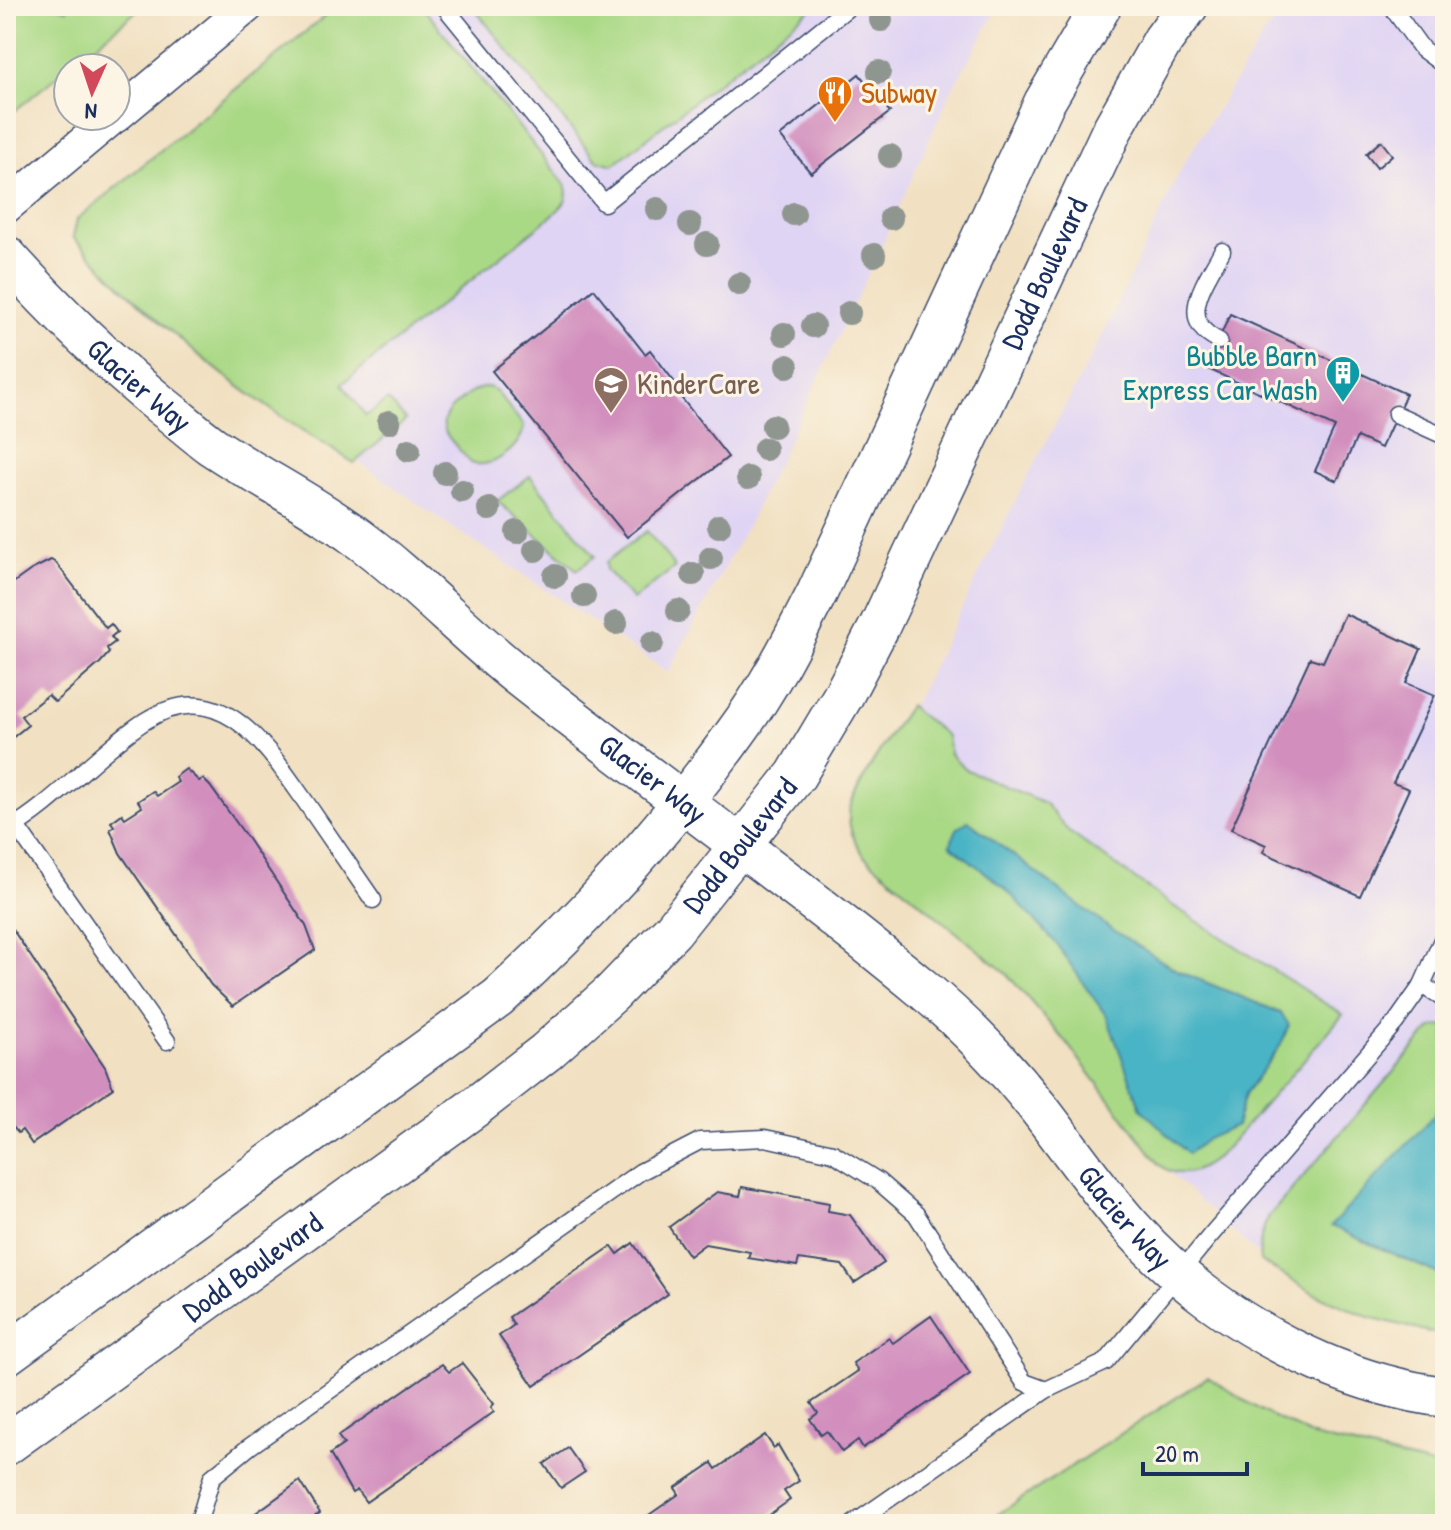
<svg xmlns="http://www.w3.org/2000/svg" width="1451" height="1530" viewBox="0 0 1451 1530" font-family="'Patrick Hand',sans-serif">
	<rect width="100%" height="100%" fill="#fcf5e5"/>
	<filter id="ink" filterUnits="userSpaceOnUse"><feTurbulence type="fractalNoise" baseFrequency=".0125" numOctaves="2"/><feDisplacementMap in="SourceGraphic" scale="16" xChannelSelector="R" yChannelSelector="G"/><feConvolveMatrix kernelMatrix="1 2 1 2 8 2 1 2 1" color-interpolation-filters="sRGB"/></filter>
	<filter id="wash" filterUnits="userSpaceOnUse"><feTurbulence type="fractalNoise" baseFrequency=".006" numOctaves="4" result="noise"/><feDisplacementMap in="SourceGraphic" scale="32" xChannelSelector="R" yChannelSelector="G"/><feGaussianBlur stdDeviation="1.8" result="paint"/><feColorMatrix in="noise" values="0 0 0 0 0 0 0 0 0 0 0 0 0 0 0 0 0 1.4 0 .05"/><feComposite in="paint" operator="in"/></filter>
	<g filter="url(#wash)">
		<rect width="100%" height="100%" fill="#f1e0c1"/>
		<!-- built -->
		<g fill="#e0d4f4">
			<polygon points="346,6 999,6 951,91 876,258 750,520 668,672 434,515 331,442"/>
			<polygon points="1285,6 1445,6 1445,1336 1369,1317 1317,1295 1264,1260 1158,1162 1068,1045 1009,976 874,863 858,805 914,704 1022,487 1099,342 1184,163 1263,36"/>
		</g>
		<!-- green -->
		<g fill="#aad986" stroke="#628472" stroke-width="2" fill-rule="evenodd">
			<polygon points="6,6 58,6 67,10 69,6 143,6 6,118"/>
			<path d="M337,6H422L565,184C570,198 565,204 555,213L342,384L366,416L388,400L406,420L354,463C327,445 298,429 272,410C199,360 134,302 73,237L77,219Z"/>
			<polygon points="472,6 815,6 613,165 596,160"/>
			<path d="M489,387L496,391L524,426C522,447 492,470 471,463C451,438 427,426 460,401C469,393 476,388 489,387Z"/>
			<polygon points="530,476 595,556 577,570 497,501"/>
			<polygon points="647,531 675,567 633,600 606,570 606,562"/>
			<path d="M909,706L947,736L950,754L967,770L1045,803L1069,832L1172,905L1343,1015L1225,1150C1207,1167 1183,1184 1160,1165L1068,1045L1007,974L865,857C856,844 849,832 849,816C848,795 895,727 909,706ZM968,821L1108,927L1178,971L1281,1013L1280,1046L1245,1094L1236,1126L1206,1139L1141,1109L1107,1017L1055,942L1005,888L951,845Z"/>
			<path d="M1445,1026V1116L1437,1113L1352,1236L1445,1277V1336L1369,1317L1317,1295L1260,1261C1258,1244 1261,1231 1269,1216L1427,1033L1434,1027Z"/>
			<polygon points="1208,1377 1261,1411 1313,1436 1445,1468 1445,1524 983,1524"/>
		</g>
		<!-- water -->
		<g fill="#48b4c5" stroke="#327292" stroke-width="2">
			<polygon points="968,821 1108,927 1178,971 1281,1013 1289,1025 1280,1046 1245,1094 1236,1126 1207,1139 1188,1154 1141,1109 1107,1017 1055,942 1005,888 950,845 957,829"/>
			<polygon points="1437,1112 1445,1116 1445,1277 1331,1226"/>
		</g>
		<g id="blocks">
			<!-- building -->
			<g fill="#d28fbe">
				<polygon points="859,74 890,112 811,173 780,136"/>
				<polygon points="1381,141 1392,155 1377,168 1366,154"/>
				<polygon points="594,289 645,354 650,350 679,388 676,391 728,457 627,537 492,371"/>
				<polygon points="1230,314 1406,394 1381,448 1357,437 1337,481 1315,471 1335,427 1206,368"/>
				<polygon points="51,560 56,563 106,628 111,624 117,632 111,637 115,642 107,648 109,653 100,663 55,702 48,695 21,716 28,725 6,743 6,588 31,570"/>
				<polygon points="1345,614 1421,649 1406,683 1435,695 1393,783 1409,789 1360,896 1263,852 1266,845 1231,829 1310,658 1323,662"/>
				<polygon points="186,769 199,781 203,779 210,786 246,836 306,926 315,950 233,1006 211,985 120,853 110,829 114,826 111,822 122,814 125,818 142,807 138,801 153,791 157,796 178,782 175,777"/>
				<polygon points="6,925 13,930 105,1067 113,1088 32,1144 22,1130 18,1133 6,1119"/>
				<polygon points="742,1187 829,1203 828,1211 850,1215 884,1263 854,1283 842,1265 799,1259 797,1266 748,1258 750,1252 705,1244 689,1256 669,1227 717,1192 740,1196"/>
				<polygon points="633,1243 668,1294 534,1386 499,1336 514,1325 509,1317 612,1246 618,1254"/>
				<polygon points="931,1316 970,1374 863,1448 858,1440 842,1452 827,1431 821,1435 810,1419 818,1413 811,1403 858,1371 853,1363 889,1338 893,1343"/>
				<polygon points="462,1363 494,1404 491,1407 494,1412 366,1502 357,1490 352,1493 330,1454 344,1444 338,1436 442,1364 449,1372"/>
				<polygon points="765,1435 774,1448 778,1445 799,1481 784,1491 790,1500 756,1524 636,1524 679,1494 675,1488 712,1463 716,1469"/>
				<polygon points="568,1448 585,1472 561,1488 544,1464"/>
				<polygon points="300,1481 320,1513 303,1524 248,1524 253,1515"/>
			</g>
		</g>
	</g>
	<g filter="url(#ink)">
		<use href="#blocks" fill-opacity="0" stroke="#3b4a6d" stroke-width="2"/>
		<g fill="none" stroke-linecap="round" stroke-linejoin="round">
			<defs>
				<g id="service">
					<polyline points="444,6 604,203 850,6"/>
					<polyline points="1391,6 1422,49 1445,66"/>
					<polyline points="1438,6 1445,14"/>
					<path d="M1219,341C1175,320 1206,282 1222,251"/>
					<polyline points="1396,414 1440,434"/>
					<polyline points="16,826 167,1041"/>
					<path d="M6,831C57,802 96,753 145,721C222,672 268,749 307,804C329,836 351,868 373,900"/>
					<polyline points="1422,985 1445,1000"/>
					<polyline points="198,1524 212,1477 249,1447 640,1172 700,1141 765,1138 833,1153 878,1181 916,1214 1024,1382 1046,1390"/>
					<polyline points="853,1524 1046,1390 1106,1362 1210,1236 1396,1022 1422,985 1445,933"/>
				</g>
				<g id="minor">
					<polyline points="116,116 248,6"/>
					<polyline points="6,207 115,116"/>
				</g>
				<g id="tertiary">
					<path id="s1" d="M6,256C54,309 105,359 161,405C178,418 194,433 212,446C258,477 309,502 354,535C412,577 461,630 517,675C651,781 791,880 923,989C966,1025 1005,1066 1040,1110C1094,1180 1133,1243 1207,1297C1276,1348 1359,1386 1445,1397"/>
					<path d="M6,1355L498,998C585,919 665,830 734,735C767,691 792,642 817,593L1044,103L1101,6"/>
					<path id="s2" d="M6,1445L475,1107L546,1052L612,993L673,930L796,775L843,696L880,625L1112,130L1163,40L1188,6"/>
				</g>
			</defs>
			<!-- service casing -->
			<use href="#service" stroke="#3b4a6d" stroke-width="19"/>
			<!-- minor casing -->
			<use href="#minor" stroke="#3b4a6d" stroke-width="35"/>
			<!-- tertiary casing -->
			<use href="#tertiary" stroke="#3b4a6d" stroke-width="43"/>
			<!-- service -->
			<use href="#service" stroke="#fff" stroke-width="16"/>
			<!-- minor -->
			<use href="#minor" stroke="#fff" stroke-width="32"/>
			<!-- tertiary -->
			<use href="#tertiary" stroke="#fff" stroke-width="40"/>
		</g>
		<!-- trees -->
		<g fill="#8f9690">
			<circle cx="881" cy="20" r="12"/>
			<circle cx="879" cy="72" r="12"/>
			<circle cx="890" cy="156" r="12"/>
			<circle cx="657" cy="209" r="12"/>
			<circle cx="794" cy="214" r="12"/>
			<circle cx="891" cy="218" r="12"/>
			<circle cx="690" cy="224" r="12"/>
			<circle cx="707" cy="244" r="12"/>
			<circle cx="874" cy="255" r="12"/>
			<circle cx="739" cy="284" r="12"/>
			<circle cx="849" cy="313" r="12"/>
			<circle cx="813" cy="326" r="12"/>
			<circle cx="784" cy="334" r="12"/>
			<circle cx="787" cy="366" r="12"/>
			<circle cx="389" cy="422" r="12"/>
			<circle cx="773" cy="426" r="12"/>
			<circle cx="765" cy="449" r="12"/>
			<circle cx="409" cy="450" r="12"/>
			<circle cx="445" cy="473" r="12"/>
			<circle cx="748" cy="478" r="12"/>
			<circle cx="462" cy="491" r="12"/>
			<circle cx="489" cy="509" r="12"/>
			<circle cx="719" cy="526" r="12"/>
			<circle cx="517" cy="532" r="12"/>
			<circle cx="535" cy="550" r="12"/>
			<circle cx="711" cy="558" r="12"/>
			<circle cx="693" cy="574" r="12"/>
			<circle cx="555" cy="576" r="12"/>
			<circle cx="584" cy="596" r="12"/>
			<circle cx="678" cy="611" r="12"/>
			<circle cx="616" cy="623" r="12"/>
			<circle cx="652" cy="643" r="12"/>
		</g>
	</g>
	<!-- icons -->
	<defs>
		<symbol id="restaurant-pin" viewBox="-11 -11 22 30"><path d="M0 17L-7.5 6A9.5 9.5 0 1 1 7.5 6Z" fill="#e8710a" stroke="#fcf5e5"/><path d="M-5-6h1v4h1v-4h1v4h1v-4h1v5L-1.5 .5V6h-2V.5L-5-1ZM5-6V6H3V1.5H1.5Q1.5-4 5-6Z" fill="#fff"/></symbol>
		<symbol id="building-pin" viewBox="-11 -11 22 30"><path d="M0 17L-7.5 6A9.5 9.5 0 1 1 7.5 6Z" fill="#0f9aa8" stroke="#fcf5e5"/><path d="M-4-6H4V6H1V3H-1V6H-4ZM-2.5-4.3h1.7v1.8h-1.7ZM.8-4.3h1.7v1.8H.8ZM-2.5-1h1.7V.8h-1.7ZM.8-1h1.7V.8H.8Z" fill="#fff"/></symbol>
		<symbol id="school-pin" viewBox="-11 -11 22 30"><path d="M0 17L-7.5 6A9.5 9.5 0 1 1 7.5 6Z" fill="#8d6e63" stroke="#fcf5e5"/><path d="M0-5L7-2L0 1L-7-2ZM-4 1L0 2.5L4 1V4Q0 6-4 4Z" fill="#fff"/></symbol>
	</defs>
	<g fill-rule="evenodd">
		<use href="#restaurant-pin" x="815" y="73" width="40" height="54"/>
		<use href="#building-pin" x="1323" y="353" width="40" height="54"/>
		<use href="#school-pin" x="591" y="364" width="40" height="54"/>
	</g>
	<g text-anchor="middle" stroke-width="6" stroke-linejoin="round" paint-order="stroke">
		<!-- food labels -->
		<g font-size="30" fill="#c56008" stroke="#fcf5e5" text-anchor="start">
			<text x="861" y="103">Subway</text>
		</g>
		<!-- street labels -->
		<g font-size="30" fill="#1b2f5e" stroke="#fcf5e5">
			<text dy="10" stroke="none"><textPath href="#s2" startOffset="1602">Dodd Boulevard</textPath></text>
			<text dy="10" stroke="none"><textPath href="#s1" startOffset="186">Glacier Way</textPath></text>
			<text dy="10" stroke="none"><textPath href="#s1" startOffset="834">Glacier Way</textPath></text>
			<text dy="10" stroke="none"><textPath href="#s2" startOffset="952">Dodd Boulevard</textPath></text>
			<text dy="10" stroke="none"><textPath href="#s1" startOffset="1482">Glacier Way</textPath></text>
			<text dy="10" stroke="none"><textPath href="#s2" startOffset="304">Dodd Boulevard</textPath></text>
		</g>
		<!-- culture labels -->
		<g font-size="30" fill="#0d838f" stroke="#fcf5e5" text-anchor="end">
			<text x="1317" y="366">Bubble Barn<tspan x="1317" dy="34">Express Car Wash</tspan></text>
		</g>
		<!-- education labels -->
		<g font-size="30" fill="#785e54" stroke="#fcf5e5" text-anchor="start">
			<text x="637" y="394">KinderCare</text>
		</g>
	</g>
	<!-- margin -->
	<rect width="1451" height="1530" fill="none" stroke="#fcf5e5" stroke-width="32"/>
	<!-- north arrow -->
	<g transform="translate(92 92) rotate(183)"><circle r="38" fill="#fcf5e5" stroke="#a2a6af" stroke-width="2"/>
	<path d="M0-6L14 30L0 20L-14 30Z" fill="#d1495b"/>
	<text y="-12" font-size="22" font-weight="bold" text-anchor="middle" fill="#1b2f5e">N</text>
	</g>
	<!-- scale -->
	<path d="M1143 1462v12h104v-12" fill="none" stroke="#1b2f5e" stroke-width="4"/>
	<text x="1155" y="1462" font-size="24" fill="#1b2f5e" stroke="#fcf5e5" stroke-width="6" paint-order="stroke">20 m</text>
</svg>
